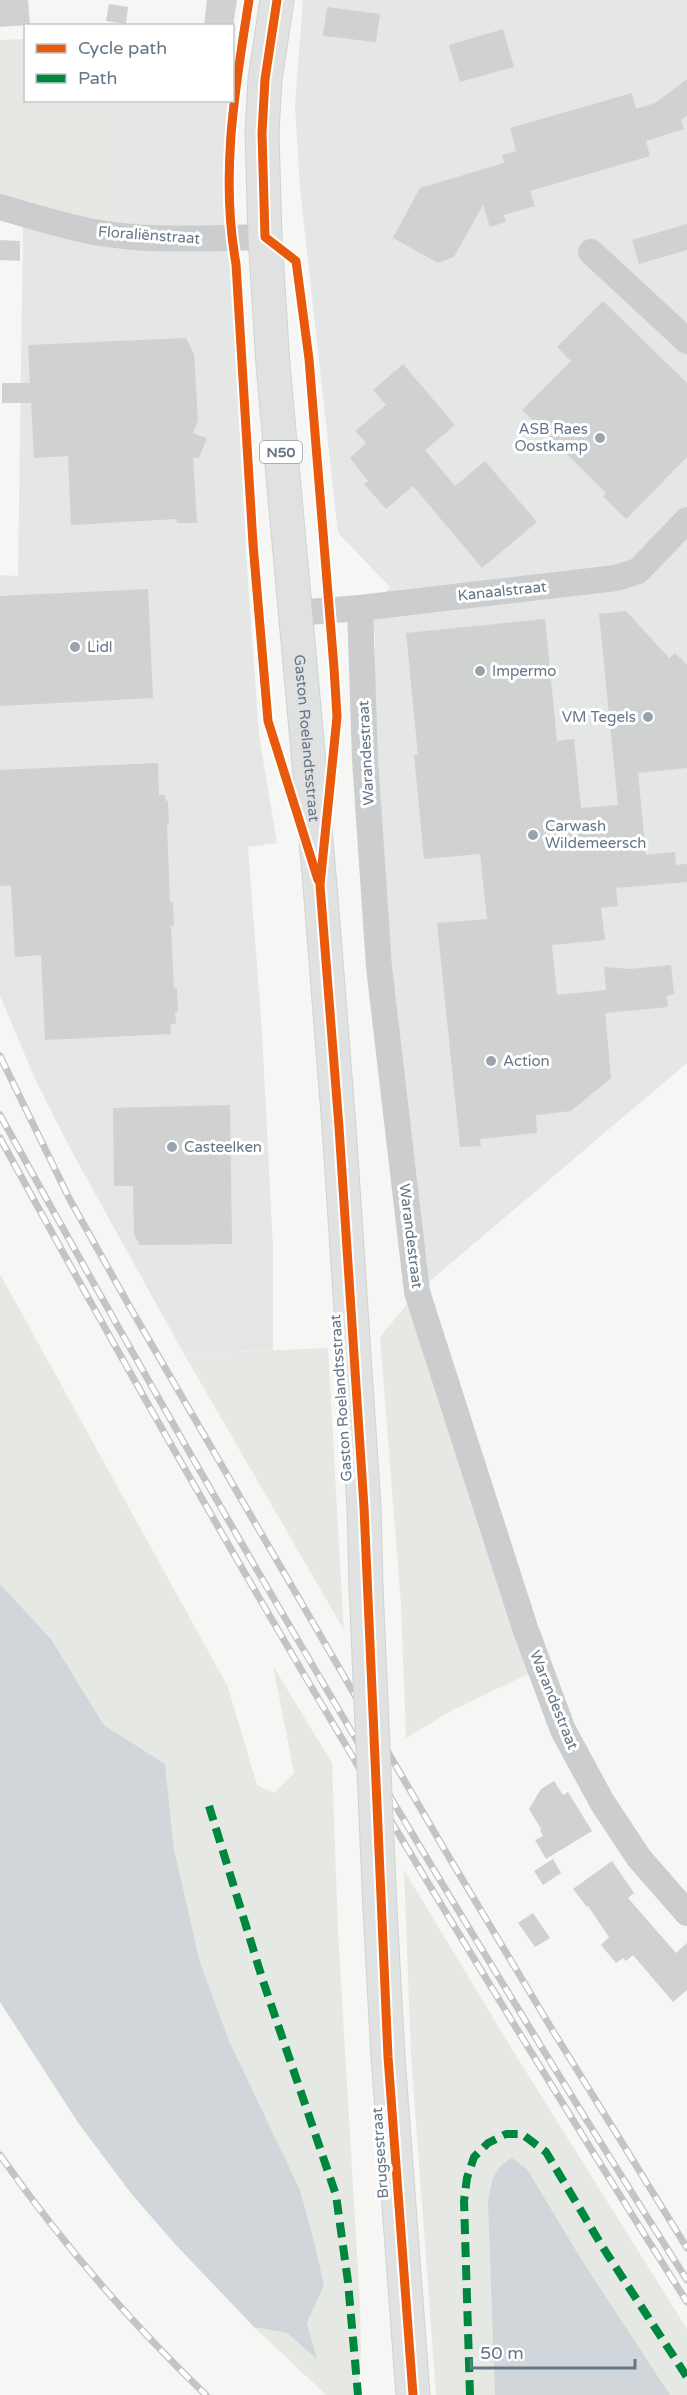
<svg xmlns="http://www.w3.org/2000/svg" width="687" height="2395" viewBox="0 0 687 2395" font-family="'Varela Round',sans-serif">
	<rect width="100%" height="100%" fill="#f6f6f5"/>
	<!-- built -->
	<g fill="#e5e6e6">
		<polygon points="303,0 687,0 687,1063 417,1292 375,745 375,636 369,615 390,587 338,533 300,188 295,105"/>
		<polygon points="115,101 231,101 225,155 247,567 259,735 277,843 248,847 262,1032 273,1248 273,1350 184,1354 71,1150 36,1081 0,996 0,575 18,576 23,226 118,241"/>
	</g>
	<!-- green -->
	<g fill="#e6e9e3">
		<polygon points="25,39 26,100 115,101 118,229 30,206 0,195 0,40"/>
		<polygon points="0,1274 228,1687 257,1785 274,1793 294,1773 273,1666 332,1763 338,1931 360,2305 361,2352 358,2395 326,2395 254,2327 287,2333 316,2358 307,2323 324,2286 262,2113 230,2043 200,1962 174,1849 165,1764 104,1725 51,1639 0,1584"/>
		<polygon points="417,1292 540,1668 451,1711 406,1738 401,1605 380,1337"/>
		<polygon points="328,1348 342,1599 344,1630 184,1354"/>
		<polygon points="404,1870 515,2054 687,2329 687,2395 436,2395 411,2055"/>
	</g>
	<!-- water -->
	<g fill="#d0d6da">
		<polygon points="0,1584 51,1639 104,1725 165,1764 174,1849 200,1962 230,2043 300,2190 315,2245 324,2286 307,2323 317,2359 287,2333 254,2327 174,2243 130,2192 79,2124 0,2002"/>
		<path d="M512,2158L527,2169L581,2259L670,2395H495L488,2202C491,2183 493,2168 512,2158Z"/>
	</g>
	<!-- building -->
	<g fill="#d0d1d1">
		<polygon points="0,0 28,0 30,25 0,27"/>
		<polygon points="207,0 237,0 233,26 204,26"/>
		<polygon points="109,4 128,7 126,24 106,21"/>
		<polygon points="327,7 380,14 376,42 323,36"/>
		<polygon points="503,29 514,67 460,82 449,45"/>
		<polygon points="687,79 687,116 681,120 684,129 646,141 650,156 530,191 535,206 504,215 506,222 490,227 483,205 454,257 438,263 393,238 420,188 504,163 502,155 516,151 510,128 632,93 636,109 655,103"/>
		<polygon points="687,224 687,250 639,264 632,240"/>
		<polygon points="0,240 20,241 20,261 0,260"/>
		<polygon points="603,301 687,383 687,457 626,519 603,496 606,493 522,410 571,361 557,347"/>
		<polygon points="186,338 194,354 198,420 193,433 207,438 199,458 193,458 197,523 177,523 176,519 71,525 68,456 34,458 31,403 2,403 2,383 30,383 28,345"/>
		<polygon points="403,364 455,425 425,450 455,486 485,461 537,522 482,568 413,486 386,509 364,484 368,481 350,458 366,443 355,431 386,405 373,390"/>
		<polygon points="148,589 153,698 0,706 0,596"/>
		<polygon points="626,611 669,658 675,653 687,665 687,768 638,773 646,855 675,852 676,865 687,864 687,882 616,888 618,906 601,908 605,940 552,945 557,995 606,990 604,967 630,969 671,965 674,994 667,996 668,1007 605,1013 611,1078 571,1111 536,1115 537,1133 480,1139 481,1146 460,1147 437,923 487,919 480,854 424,859 414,755 418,755 406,633 545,619 557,741 574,739 581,808 618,805 599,614"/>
		<polygon points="158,763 159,795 165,795 166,801 168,801 169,825 167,825 170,902 173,902 174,926 171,926 174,988 177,988 178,1012 175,1012 176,1024 170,1024 171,1034 45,1040 41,955 15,957 11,885 0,886 0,770"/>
		<polygon points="230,1105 232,1244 140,1245 134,1235 133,1186 114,1186 113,1108"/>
		<polygon points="554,1781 563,1795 568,1792 592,1831 546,1859 535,1840 543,1836 540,1830 541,1829 529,1809 541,1789"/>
		<polygon points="553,1859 561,1873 543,1885 534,1871"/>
		<polygon points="612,1861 634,1893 628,1898 676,1953 687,1943 687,1990 673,2002 633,1955 626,1961 623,1958 616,1963 601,1945 609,1937 588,1906 587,1907 573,1889"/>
		<polygon points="533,1913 550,1938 535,1947 518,1923"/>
	</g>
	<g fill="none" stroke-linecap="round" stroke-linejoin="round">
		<defs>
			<g id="primary">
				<path id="s1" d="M277,0L265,79L262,133L265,237L273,365L320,885L339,1127L364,1507L366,1587"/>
				<polyline points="380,1909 388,2057 413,2395"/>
			</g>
		</defs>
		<!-- primary casing -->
		<use href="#primary" stroke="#d2d2d3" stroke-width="35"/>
		<!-- street -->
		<g stroke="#cccdce" stroke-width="26">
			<path d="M0,207C31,216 63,226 94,232C150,242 208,238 265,237"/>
			<polyline points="591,252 687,341"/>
			<polyline points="360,608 365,759 379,967 417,1292 525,1628 563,1730 602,1802 639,1858 687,1913"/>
			<polyline points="295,613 360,608 616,578 638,571 687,520"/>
		</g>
		<!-- primary -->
		<use href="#primary" stroke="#e0e1e1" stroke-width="33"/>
		<defs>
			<g id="rail">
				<polyline points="0,1056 69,1198 131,1309 443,1847 553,2031 687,2248"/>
				<path d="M0,1115C218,1510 445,1899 687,2280"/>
				<path d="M0,1138C216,1534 446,1921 687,2302"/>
				<path d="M0,2155C60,2241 130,2322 206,2395"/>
			</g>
		</defs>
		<!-- rail casing -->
		<use href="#rail" stroke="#c2c4c5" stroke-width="7"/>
		<!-- rail -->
		<use href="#rail" stroke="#fff" stroke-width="4.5" stroke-dasharray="14" stroke-linecap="butt"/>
		<defs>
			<polyline id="primary-bridge" points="366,1587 380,1909"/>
		</defs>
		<!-- primary-bridge casing -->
		<use href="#primary-bridge" stroke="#d2d2d3" stroke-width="35" stroke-linecap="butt"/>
		<!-- primary-bridge -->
		<use href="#primary-bridge" stroke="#e0e1e1" stroke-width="33"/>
		<!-- quiet -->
		<g stroke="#00873e" stroke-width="8" stroke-dasharray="15 8" stroke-linecap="butt">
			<polyline points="209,1806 263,1981 336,2195 348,2282 358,2395"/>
			<polyline points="470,2395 464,2201 467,2178 474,2157 488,2143 506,2134 522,2134 546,2152 602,2246 687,2377"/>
		</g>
		<defs>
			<g id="cycleway">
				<path d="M249,0C235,88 220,175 236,264L253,544L268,721L318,880"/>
				<polyline points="277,0 265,79 262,133 265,237 296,261 309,359 334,668 337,717 320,885 339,1127 364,1507 388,2057 413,2395"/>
			</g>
		</defs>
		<!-- cycleway casing -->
		<use href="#cycleway" stroke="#fff" stroke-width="13"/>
		<!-- cycleway -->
		<use href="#cycleway" stroke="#e8590c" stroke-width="9"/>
	</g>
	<!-- markers -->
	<g fill="#98a3ac" stroke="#fff" stroke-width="2">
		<circle cx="600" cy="438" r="6"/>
		<circle cx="75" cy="647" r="6"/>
		<circle cx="480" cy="671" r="6"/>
		<circle cx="648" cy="717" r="6"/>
		<circle cx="533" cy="835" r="6"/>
		<circle cx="491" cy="1061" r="6"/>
		<circle cx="172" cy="1147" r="6"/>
	</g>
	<g text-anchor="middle" stroke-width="6" stroke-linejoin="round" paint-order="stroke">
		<!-- shield labels -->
		<rect fill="#fff" stroke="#939faa" stroke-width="1.5" x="260" y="441" width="42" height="22" rx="4.5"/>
		<g font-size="14" font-weight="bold" fill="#657685">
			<text x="281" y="457">N50</text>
		</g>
		<!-- street labels -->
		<g font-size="15" fill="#657685" stroke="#fff">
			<text transform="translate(149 235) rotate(4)" y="5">Floraliënstraat</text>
			<text transform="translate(502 591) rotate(-6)" y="5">Kanaalstraat</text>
			<text dy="5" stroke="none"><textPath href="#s1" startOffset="741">Gaston Roelandtsstraat</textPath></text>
			<text transform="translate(366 753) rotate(-93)" y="5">Warandestraat</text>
			<text transform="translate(411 1236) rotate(83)" y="5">Warandestraat</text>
			<text transform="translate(341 1398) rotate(-94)" y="5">Gaston Roelandtsstraat</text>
			<text transform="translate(554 1700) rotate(68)" y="5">Warandestraat</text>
			<text transform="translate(380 2153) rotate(-94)" y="5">Brugsestraat</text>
		</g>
		<!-- poi labels -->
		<g font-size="15" fill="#657685" stroke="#fff" text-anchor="start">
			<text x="588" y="434" text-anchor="end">ASB Raes<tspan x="588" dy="17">Oostkamp</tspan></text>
			<text x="87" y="652">Lidl</text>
			<text x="492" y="676">Impermo</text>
			<text x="636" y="722" text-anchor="end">VM Tegels</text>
			<text x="545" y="831">Carwash<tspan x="545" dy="17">Wildemeersch</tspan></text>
			<text x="503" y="1066">Action</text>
			<text x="184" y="1152">Casteelken</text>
		</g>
	</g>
	<!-- legend -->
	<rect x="24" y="24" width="210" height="78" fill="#ffffff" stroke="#c1c8ce" stroke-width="1.5"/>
	<rect x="36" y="44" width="30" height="9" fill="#e8590c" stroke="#c1c8ce" stroke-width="1.5"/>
	<text x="78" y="54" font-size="18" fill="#657685">Cycle path</text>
	<rect x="36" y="74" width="30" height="9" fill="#00873e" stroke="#c1c8ce" stroke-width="1.5"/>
	<text x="78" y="84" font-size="18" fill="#657685">Path</text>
	<!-- scale -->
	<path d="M471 2359v9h164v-9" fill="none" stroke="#657685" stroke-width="3"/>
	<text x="480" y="2359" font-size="18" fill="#657685" stroke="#ffffff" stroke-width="4.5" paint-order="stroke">50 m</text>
</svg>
